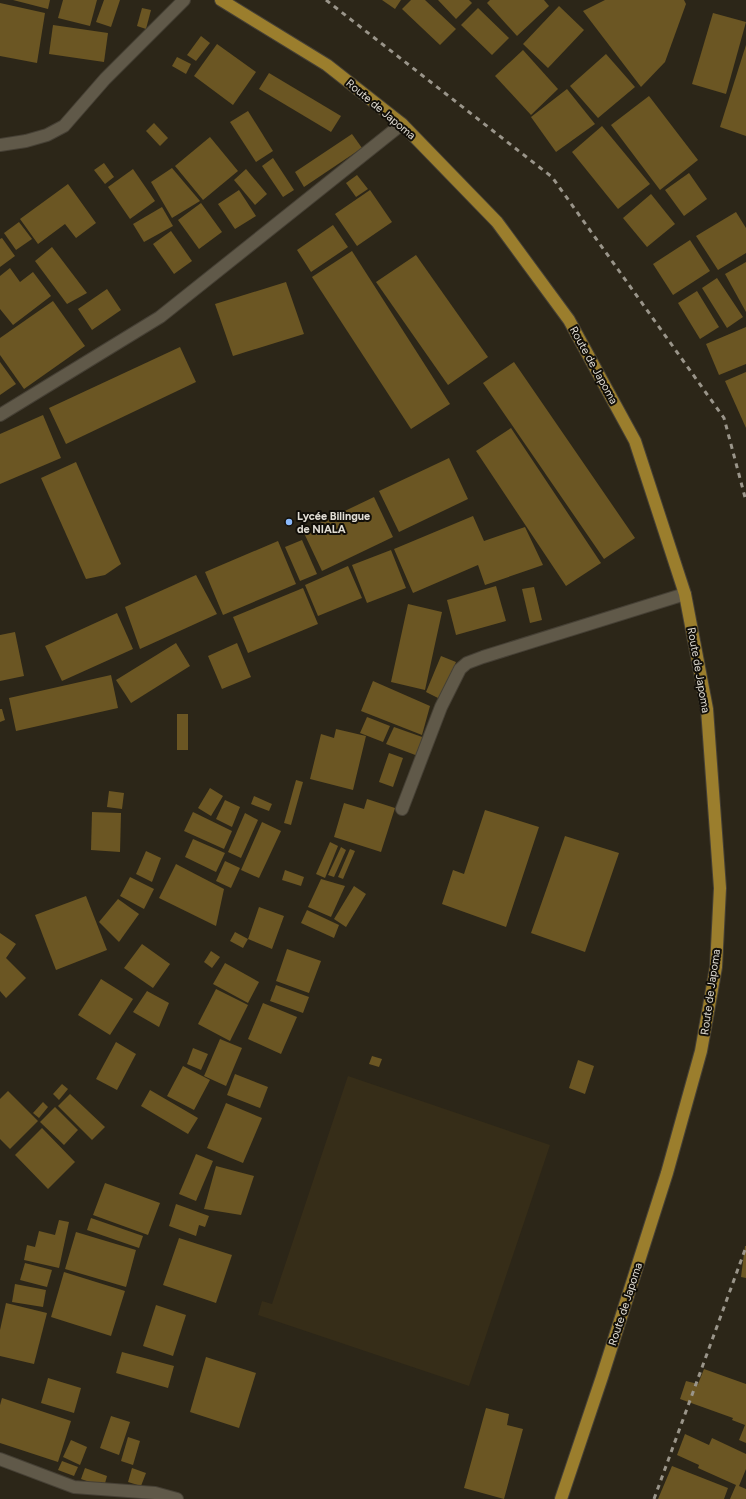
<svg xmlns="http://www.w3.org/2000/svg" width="746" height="1499" viewBox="0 0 746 1499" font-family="Figtree,sans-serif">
	<rect width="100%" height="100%" fill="#2c2618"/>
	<!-- built -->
	<polygon fill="#362d18" points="348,1076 550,1145 469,1386 258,1315 262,1301 272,1304"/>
	<!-- building -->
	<g fill="#6b5623">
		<polygon points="13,0 50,0 48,9"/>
		<polygon points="63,0 97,0 90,26 58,18"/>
		<polygon points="104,0 120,0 111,27 96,22"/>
		<polygon points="382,0 401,0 395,9"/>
		<polygon points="411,0 425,0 456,29 440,45 402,9"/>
		<polygon points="438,0 469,0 472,3 456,19"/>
		<polygon points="490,0 544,0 549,6 517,36 487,3"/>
		<polygon points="605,0 684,0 686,4 665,62 641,87 583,11"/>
		<polygon points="0,3 45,13 37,63 0,56"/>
		<polygon points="559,6 584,30 548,68 523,44"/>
		<polygon points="142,8 151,10 146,29 137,26"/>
		<polygon points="478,8 509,38 492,55 461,25"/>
		<polygon points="713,13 746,22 726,94 692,84"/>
		<polygon points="53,25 108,33 104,62 49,54"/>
		<polygon points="201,36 210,43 196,61 187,55"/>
		<polygon points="217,44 256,72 233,105 194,76"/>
		<polygon points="746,45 746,136 720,127"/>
		<polygon points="523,50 558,89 531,115 495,76"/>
		<polygon points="606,54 635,87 598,118 570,86"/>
		<polygon points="177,57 191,64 186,74 172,66"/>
		<polygon points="269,73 341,116 331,132 259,89"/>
		<polygon points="567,89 595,124 556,152 531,117"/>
		<polygon points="649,96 698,160 660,190 611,125"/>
		<polygon points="248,111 273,151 256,162 230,122"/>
		<polygon points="154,123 168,138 160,146 146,131"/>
		<polygon points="602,126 650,184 618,209 572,152"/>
		<polygon points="352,134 362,148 304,187 295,172"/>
		<polygon points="210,137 238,171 203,200 175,166"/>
		<polygon points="273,158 294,190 283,197 262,166"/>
		<polygon points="104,163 114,177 105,184 94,170"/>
		<polygon points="172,168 200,201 172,218 151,182"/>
		<polygon points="133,169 155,201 130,219 108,187"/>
		<polygon points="246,169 267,194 255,205 234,180"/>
		<polygon points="689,173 707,199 684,216 665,190"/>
		<polygon points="357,175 368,189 356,197 346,183"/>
		<polygon points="68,184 96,223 76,238 65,224 38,244 20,219"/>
		<polygon points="239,190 256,216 235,229 218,204"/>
		<polygon points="370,190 392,222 357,246 335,214"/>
		<polygon points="651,194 675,224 647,247 623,218"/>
		<polygon points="201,203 222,232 199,249 178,220"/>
		<polygon points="162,207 173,226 144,242 133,224"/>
		<polygon points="736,212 746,228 746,253 718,270 696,236"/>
		<polygon points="19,222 32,239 16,250 4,233"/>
		<polygon points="333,225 348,247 311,272 297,250"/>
		<polygon points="171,231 192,261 174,274 153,244"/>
		<polygon points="2,238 15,256 0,267 0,239"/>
		<polygon points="690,240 710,271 673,295 653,264"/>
		<polygon points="52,247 87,293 67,304 35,261"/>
		<polygon points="352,251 450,404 411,429 312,277"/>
		<polygon points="416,255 488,357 448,385 376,282"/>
		<polygon points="746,262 746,312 725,274"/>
		<polygon points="10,268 20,282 33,272 51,296 13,325 0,309 0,276"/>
		<polygon points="717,278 743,317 727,328 702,288"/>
		<polygon points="286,282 304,334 233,356 215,304"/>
		<polygon points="107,289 121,310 92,330 78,309"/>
		<polygon points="697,291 719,327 700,339 678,303"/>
		<polygon points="53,301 85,346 24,389 0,355 0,338"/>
		<polygon points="746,327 746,364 719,375 706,344"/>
		<polygon points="180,347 196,382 66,444 49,408"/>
		<polygon points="0,362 16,384 0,395"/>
		<polygon points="514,362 635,538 604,559 483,383"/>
		<polygon points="746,372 746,428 725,381"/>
		<polygon points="43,415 61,458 0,484 0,434"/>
		<polygon points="511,428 601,563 566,586 476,451"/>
		<polygon points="449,458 468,499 399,532 379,491"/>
		<polygon points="76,462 121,564 105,575 86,579 41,478"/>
		<polygon points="374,497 393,537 322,571 303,531"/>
		<polygon points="473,516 484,541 525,527 543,565 485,585 478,565 413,593 394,549"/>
		<polygon points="302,540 317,574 300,581 285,547"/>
		<polygon points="278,541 296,584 223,615 205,572"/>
		<polygon points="391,550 406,588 367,603 352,565"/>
		<polygon points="348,566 362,598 318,616 305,585"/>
		<polygon points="196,575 217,614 140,649 125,607"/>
		<polygon points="496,586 506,621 456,635 447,600"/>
		<polygon points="534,587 542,620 530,623 522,589"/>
		<polygon points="303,588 318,624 248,653 233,617"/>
		<polygon points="408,604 442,612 425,690 391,682"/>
		<polygon points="117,613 133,649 62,681 45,646"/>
		<polygon points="15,632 24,676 0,681 0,635"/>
		<polygon points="176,643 190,666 131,703 116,680"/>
		<polygon points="237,643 251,677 222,689 208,656"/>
		<polygon points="441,656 456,662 440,699 426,692"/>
		<polygon points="111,675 118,708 16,731 9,698"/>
		<polygon points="373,681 430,706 422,735 361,711"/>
		<polygon points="0,709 2,709 5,720 0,722"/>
		<rect x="177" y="714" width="11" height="36"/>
		<polygon points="367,717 390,726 383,742 360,733"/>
		<polygon points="394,727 425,738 418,756 386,744"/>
		<polygon points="336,729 366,736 353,790 310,779 321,734 334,738"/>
		<polygon points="389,753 403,758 393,787 379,782"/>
		<polygon points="296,780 303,782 291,825 284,823"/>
		<polygon points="210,788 223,796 211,816 198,808"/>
		<polygon points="109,791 124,793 122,809 107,807"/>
		<polygon points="254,796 272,804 269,811 251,804"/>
		<polygon points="367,799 395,808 381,852 334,837 344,803 364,809"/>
		<polygon points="225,800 240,807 232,827 216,819"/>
		<polygon points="485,810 539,827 506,927 442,904 453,870 464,874"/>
		<polygon points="92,812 121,813 120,852 91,850"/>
		<polygon points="193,812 232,831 224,849 184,831"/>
		<polygon points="245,813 258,820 241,858 228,852"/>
		<polygon points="262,822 281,831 259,878 241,870"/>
		<polygon points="565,836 619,853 585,952 531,933"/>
		<polygon points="193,839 225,853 216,872 185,857"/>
		<polygon points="330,842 338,846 325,878 316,874"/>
		<polygon points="341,847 346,850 334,877 328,875"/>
		<polygon points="350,849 355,851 343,879 338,877"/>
		<polygon points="146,851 161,858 152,882 136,874"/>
		<polygon points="225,861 240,868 231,888 216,881"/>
		<polygon points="176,864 224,889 216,926 159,898"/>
		<polygon points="285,870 304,877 301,886 282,880"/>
		<polygon points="130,877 154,889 144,909 120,896"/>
		<polygon points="321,879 345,886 331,917 308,907"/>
		<polygon points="354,886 366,894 346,927 334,919"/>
		<polygon points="86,896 107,950 56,970 35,915"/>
		<polygon points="118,899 139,914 119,942 99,922"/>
		<polygon points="259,907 284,916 272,949 248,939 243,948 230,941 235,932 248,939"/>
		<polygon points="307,910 339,925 334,938 301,923"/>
		<polygon points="0,933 16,944 6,958 26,978 6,998 0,991"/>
		<polygon points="142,944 170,964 153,988 124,968"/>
		<polygon points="287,949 321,961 309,993 276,981"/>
		<polygon points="211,951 220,957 212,968 204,962"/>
		<polygon points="225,963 259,982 248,1003 213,984"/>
		<polygon points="101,979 133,999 110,1035 78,1015"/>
		<polygon points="276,985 309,997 303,1013 270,1001"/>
		<polygon points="216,989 248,1005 230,1041 198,1024"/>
		<polygon points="147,991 169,1003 159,1027 133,1012"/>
		<polygon points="263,1003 297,1017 281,1054 248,1039"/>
		<polygon points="220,1039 242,1048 226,1086 204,1076"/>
		<polygon points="116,1042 136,1054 117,1090 96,1079"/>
		<polygon points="193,1048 208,1054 201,1070 187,1064"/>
		<polygon points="372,1056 382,1059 379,1067 369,1064"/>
		<polygon points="578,1060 594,1066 585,1094 569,1088"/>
		<polygon points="183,1066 210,1080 194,1110 167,1096"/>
		<polygon points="235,1074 268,1087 260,1108 227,1095"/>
		<polygon points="62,1084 68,1089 59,1100 53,1094"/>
		<polygon points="150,1090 198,1118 188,1134 141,1106"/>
		<polygon points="8,1091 38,1121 10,1149 0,1139 0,1099"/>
		<polygon points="70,1094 105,1127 92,1140 58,1106"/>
		<polygon points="43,1102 48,1107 39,1118 33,1113"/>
		<polygon points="226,1103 262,1118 243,1163 207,1148"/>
		<polygon points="55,1107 78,1130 64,1145 40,1122"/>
		<polygon points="42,1128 75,1162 48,1189 15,1155"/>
		<polygon points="196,1154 213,1161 196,1201 179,1194"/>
		<polygon points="216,1166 254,1176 241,1215 204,1209"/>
		<polygon points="105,1183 160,1203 148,1235 93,1215"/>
		<polygon points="176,1204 209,1216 205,1227 199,1225 196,1236 169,1226"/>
		<polygon points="91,1218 143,1236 139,1248 87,1230"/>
		<polygon points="59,1220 69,1222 59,1268 24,1260 27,1245 35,1247 39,1231 55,1235"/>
		<polygon points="76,1232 136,1250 126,1287 65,1269"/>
		<polygon points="179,1238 232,1255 216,1303 163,1285"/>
		<polygon points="745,1246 746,1246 746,1278 741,1277"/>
		<polygon points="25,1263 52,1270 47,1287 20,1280"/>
		<polygon points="64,1272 125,1291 111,1336 51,1317"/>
		<polygon points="15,1284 46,1290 43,1307 12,1302"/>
		<polygon points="6,1303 47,1313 34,1364 0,1356 0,1330"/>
		<polygon points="156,1305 186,1315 173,1356 143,1346"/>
		<polygon points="122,1352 174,1366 168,1388 116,1373"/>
		<polygon points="206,1357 256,1373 239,1428 190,1412"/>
		<polygon points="704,1369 746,1384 746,1443 739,1440 745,1425 732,1420 733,1418 680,1399 686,1381 698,1384"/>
		<polygon points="48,1378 81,1388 74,1413 41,1403"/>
		<polygon points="2,1398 71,1421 58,1462 0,1443 0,1405"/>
		<polygon points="486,1408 509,1414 507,1425 523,1429 504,1499 464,1488"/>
		<polygon points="111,1416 130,1422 119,1455 100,1448"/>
		<polygon points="685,1434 709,1445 712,1438 746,1454 746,1469 739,1486 746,1489 746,1499 730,1499 736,1485 698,1468 699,1465 677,1455"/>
		<polygon points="128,1437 140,1441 133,1465 121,1461"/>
		<polygon points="71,1440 87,1447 80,1465 63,1457"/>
		<polygon points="62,1461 78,1467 74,1476 58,1470"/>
		<polygon points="672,1466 728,1488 724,1499 658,1499"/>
		<polygon points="85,1468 107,1476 104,1487 81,1479"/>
		<polygon points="132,1468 146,1473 141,1486 128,1482"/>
	</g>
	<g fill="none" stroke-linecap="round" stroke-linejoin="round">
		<defs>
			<g id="minor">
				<polyline points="0,145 26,141 47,135 64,126 105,79 184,0"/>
				<polyline points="0,415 160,317 402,124"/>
				<polyline points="402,809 441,707 460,669 467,663 483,657 685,594"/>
				<polyline points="0,1459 74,1487 155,1493 177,1499"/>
			</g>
			<polyline id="major" points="221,0 327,65 402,124 497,222 569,320 635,441 685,594 707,709 720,888 716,967 701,1051 667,1173 602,1377 561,1499"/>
		</defs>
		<!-- minor casing -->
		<use href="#minor" stroke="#464035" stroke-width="14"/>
		<!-- major casing -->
		<use href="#major" stroke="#464035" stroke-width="14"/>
		<!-- minor -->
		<use href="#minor" stroke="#605949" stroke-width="12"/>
		<!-- major -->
		<use href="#major" stroke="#9b7e2d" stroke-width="12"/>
		<!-- rail -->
		<g stroke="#9a958a" stroke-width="3" stroke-dasharray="5 5" stroke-linecap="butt">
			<polyline points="326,0 552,177 724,418 746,501"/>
			<polyline points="654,1499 746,1247"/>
		</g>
	</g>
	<!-- markers -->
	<circle fill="#8bbafc" stroke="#120f09" stroke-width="1.5" cx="289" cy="522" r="4"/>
	<g text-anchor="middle" stroke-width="4" stroke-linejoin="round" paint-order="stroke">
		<!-- street labels -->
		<g font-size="11" fill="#e1ddd4" stroke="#120f09">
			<text transform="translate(381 109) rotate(40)" y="4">Route de Japoma</text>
			<text transform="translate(594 365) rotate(61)" y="4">Route de Japoma</text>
			<text transform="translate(699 670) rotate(80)" y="4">Route de Japoma</text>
			<text transform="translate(710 992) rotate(-82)" y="4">Route de Japoma</text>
			<text transform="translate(625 1304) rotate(-72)" y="4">Route de Japoma</text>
		</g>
		<!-- poi labels -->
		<g font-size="11" font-weight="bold" fill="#e1ddd4" stroke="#120f09" text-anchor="start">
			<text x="297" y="520">Lycée Bilingue<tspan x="297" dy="13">de NIALA</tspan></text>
		</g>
	</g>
</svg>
